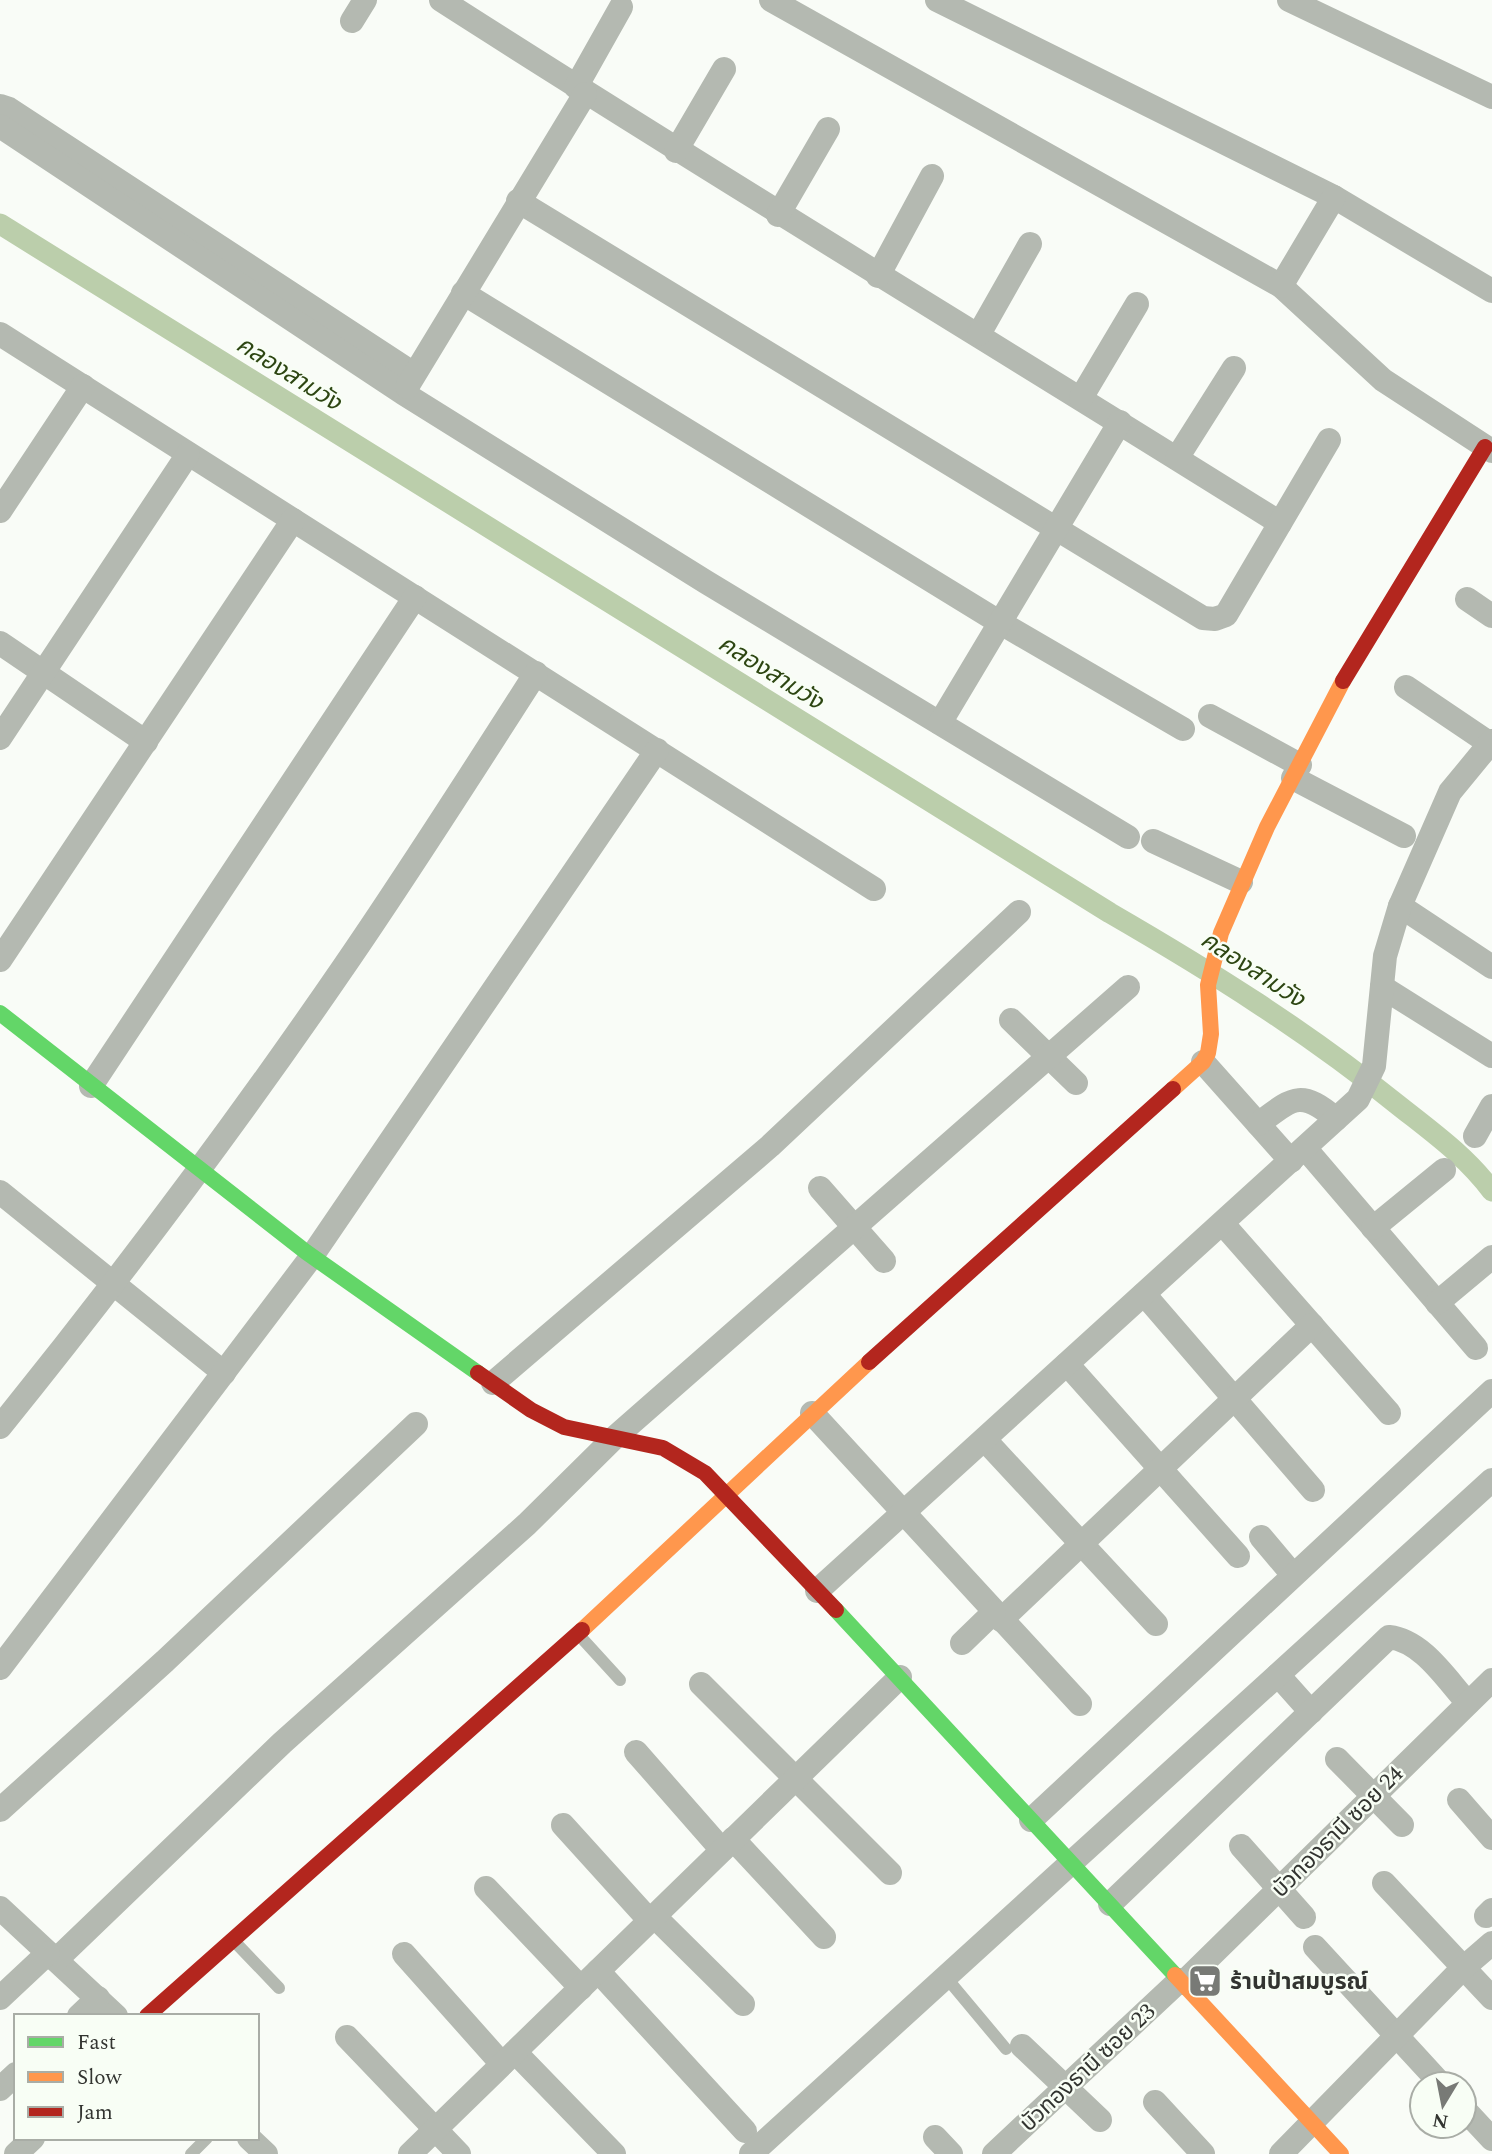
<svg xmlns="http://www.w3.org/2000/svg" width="1492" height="2154" viewBox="0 0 1492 2154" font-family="Spectral,'Noto Sans Thai',serif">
	<rect width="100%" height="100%" fill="#f9fcf7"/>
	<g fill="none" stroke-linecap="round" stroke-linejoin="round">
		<!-- canal -->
		<path stroke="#bbceab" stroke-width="21" d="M0,224L1110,913C1212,972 1306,1031 1398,1105C1432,1132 1466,1156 1492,1191"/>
		<!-- lane -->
		<g stroke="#b4b9b1" stroke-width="12">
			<polyline points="578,1634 620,1680"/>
			<polyline points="234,1941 279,1988"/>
			<polyline points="945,1976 1006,2049"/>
			<polyline points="191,2154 207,2138"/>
		</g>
		<!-- street -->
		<g stroke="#b4b9b1" stroke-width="24">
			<path d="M441,0C718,178 1001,348 1280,523"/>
			<polyline points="771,0 1281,286 1383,380 1492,451"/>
			<polyline points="937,0 1334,197 1492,291"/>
			<polyline points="1289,0 1492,97"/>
			<polyline points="352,21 365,0"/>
			<polyline points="576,87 621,7"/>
			<polyline points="0,106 9,109 414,374"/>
			<polyline points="0,126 403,393 706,582 1128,837"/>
			<polyline points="676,151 724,69"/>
			<polyline points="518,201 1203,618 1215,619 1226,615 1329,440"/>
			<polyline points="778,215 828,129"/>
			<polyline points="878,276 932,176"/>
			<polyline points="1281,286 1334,197"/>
			<polyline points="463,293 999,622 1183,729"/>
			<polyline points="0,334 874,889"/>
			<polyline points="979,334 1030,244"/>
			<polyline points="407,387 585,94"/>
			<polyline points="1081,398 1137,304"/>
			<polyline points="1177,458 1234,368"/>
			<polyline points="0,511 83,386"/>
			<polyline points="1467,599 1492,616"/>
			<polyline points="0,643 146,742"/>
			<polyline points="1406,687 1492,745"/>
			<polyline points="1210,716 1300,765"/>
			<polyline points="940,723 1120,422"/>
			<polyline points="0,738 188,454"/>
			<polyline points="1293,778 1404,836"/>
			<polyline points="1153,841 1241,882"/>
			<polyline points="1400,906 1492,967"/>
			<polyline points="0,960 293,520"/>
			<polyline points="1382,987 1492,1056"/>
			<polyline points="1011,1020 1076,1083"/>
			<polyline points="1203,1062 1291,1161"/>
			<polyline points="91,1086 415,597"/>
			<path d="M1258,1124C1292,1099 1300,1088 1336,1119"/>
			<polyline points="1475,1136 1492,1106"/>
			<polyline points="1305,1148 1476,1348"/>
			<polyline points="820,1188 884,1261"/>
			<polyline points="0,1192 224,1373"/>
			<polyline points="1223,1224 1389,1413"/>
			<polyline points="1373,1228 1444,1170"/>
			<polyline points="1144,1294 1313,1490"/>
			<polyline points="1437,1303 1492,1257"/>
			<polyline points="1067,1364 1238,1556"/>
			<polyline points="493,1383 770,1146 1019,912"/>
			<polyline points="812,1413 1080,1704"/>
			<path d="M0,1427C121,1277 236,1124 345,965C411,869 473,771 536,673"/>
			<polyline points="985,1440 1156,1624"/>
			<polyline points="1261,1537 1293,1575"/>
			<polyline points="817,1591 1358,1099 1374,1066 1385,956 1400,906 1450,792 1492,741"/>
			<polyline points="1001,1620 1312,1325"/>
			<polyline points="962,1643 994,1612"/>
			<polyline points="0,1668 312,1256 657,750"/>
			<polyline points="1278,1675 1311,1712"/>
			<polyline points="701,1684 890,1873"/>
			<polyline points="636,1752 722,1850"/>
			<polyline points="1337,1759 1402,1825"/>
			<polyline points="1459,1800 1492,1838"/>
			<polyline points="0,1810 165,1661 416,1424"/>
			<polyline points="1031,1820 1492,1391"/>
			<polyline points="563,1825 650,1921"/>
			<polyline points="733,1839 824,1937"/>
			<polyline points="1241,1846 1304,1917"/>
			<polyline points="1384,1883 1492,1998"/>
			<polyline points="486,1888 581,1988"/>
			<path d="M1110,1904L1389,1637C1423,1641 1446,1679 1468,1703"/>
			<polyline points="0,1908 116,2016"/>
			<polyline points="654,1916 743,2004"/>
			<polyline points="1486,1916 1492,1910"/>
			<polyline points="1315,1947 1441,2084"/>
			<polyline points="404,1954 502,2064"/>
			<polyline points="56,1960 282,1743 527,1524 613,1439 1128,987"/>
			<polyline points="598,1971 745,2131"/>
			<polyline points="1183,1983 1492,1680"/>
			<polyline points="0,1998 48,1953"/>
			<polyline points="79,2016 98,1998"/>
			<polyline points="347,2037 459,2154"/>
			<polyline points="1022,2046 1100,2120"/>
			<polyline points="515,2052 614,2154"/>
			<polyline points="0,2089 16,2074"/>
			<polyline points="1155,2102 1203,2154"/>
			<polyline points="1464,2109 1492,2139"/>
			<polyline points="935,2137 951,2154"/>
			<polyline points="249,2138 266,2154"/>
			<polyline points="16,2154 33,2138"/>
			<polyline points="410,2154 900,1677"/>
			<polyline points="751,2154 1492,1480"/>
			<polyline points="994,2154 1180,1980"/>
			<polyline points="1281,2154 1462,1969 1492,1943"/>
		</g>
		<!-- fast -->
		<g stroke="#63d668" stroke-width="16">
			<polyline points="0,1013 306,1252 478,1373"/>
			<polyline points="836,1610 1175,1975"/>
		</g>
		<!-- slow -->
		<g stroke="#ff974d" stroke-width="16">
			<polyline points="1173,1089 1203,1062 1208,1053 1211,1034 1208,985 1221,933 1267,827 1343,681"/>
			<polyline points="582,1630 869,1362"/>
			<polyline points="1175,1975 1341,2154"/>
		</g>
		<!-- jam -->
		<g stroke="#b3261e" stroke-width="16">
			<polyline points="1343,681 1485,447"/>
			<polyline points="869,1362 1173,1089"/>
			<polyline points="478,1373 531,1410 564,1427 663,1448 705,1473 836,1610"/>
			<polyline points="147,2016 582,1630"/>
		</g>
	</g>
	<!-- icons -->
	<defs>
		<symbol id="supermarket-square" viewBox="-11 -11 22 22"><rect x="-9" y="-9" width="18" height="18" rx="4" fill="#787a76" stroke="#f8fef5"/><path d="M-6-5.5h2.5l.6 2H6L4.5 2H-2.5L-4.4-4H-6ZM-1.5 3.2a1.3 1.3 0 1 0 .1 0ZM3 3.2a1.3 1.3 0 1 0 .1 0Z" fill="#fff"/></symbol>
	</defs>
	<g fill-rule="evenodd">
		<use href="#supermarket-square" x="1186" y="1962" width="38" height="38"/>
	</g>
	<g text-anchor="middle" stroke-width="5" stroke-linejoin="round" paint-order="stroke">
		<!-- street labels -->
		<g font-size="23" fill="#323430" stroke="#f8fef5">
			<text transform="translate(1337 1831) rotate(-45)" y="8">บัวทองธานี ซอย 24</text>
			<text transform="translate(1087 2067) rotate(-43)" y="8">บัวทองธานี ซอย 23</text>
		</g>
		<!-- poi labels -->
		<g font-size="23" font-weight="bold" fill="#323430" stroke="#f8fef5" text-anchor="start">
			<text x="1230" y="1989">ร้านป้าสมบูรณ์</text>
		</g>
		<!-- water labels -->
		<g font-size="24" font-style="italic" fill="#2d4612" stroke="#f8fef5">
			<text transform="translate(289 373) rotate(32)" y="8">คลองสามวัง</text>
			<text transform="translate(771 672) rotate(32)" y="8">คลองสามวัง</text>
			<text transform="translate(1253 969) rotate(33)" y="8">คลองสามวัง</text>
		</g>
	</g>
	<!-- legend -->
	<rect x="14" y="2014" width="245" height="126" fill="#f8fef5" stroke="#a9ada6" stroke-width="2"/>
	<rect x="28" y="2037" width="35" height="10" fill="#63d668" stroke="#a9ada6" stroke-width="2"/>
	<text x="77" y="2049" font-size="21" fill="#323430">Fast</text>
	<rect x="28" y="2072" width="35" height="10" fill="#ff974d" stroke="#a9ada6" stroke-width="2"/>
	<text x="77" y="2084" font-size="21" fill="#323430">Slow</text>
	<rect x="28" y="2107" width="35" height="10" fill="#b3261e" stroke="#a9ada6" stroke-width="2"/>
	<text x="77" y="2119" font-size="21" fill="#323430">Jam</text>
	<!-- north arrow -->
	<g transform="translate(1443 2105) rotate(190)"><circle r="33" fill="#f8fef5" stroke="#a9ada6" stroke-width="2"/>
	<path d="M0-5L12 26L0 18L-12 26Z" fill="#787a76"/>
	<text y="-10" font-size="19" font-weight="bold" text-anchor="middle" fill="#323430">N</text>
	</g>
</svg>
